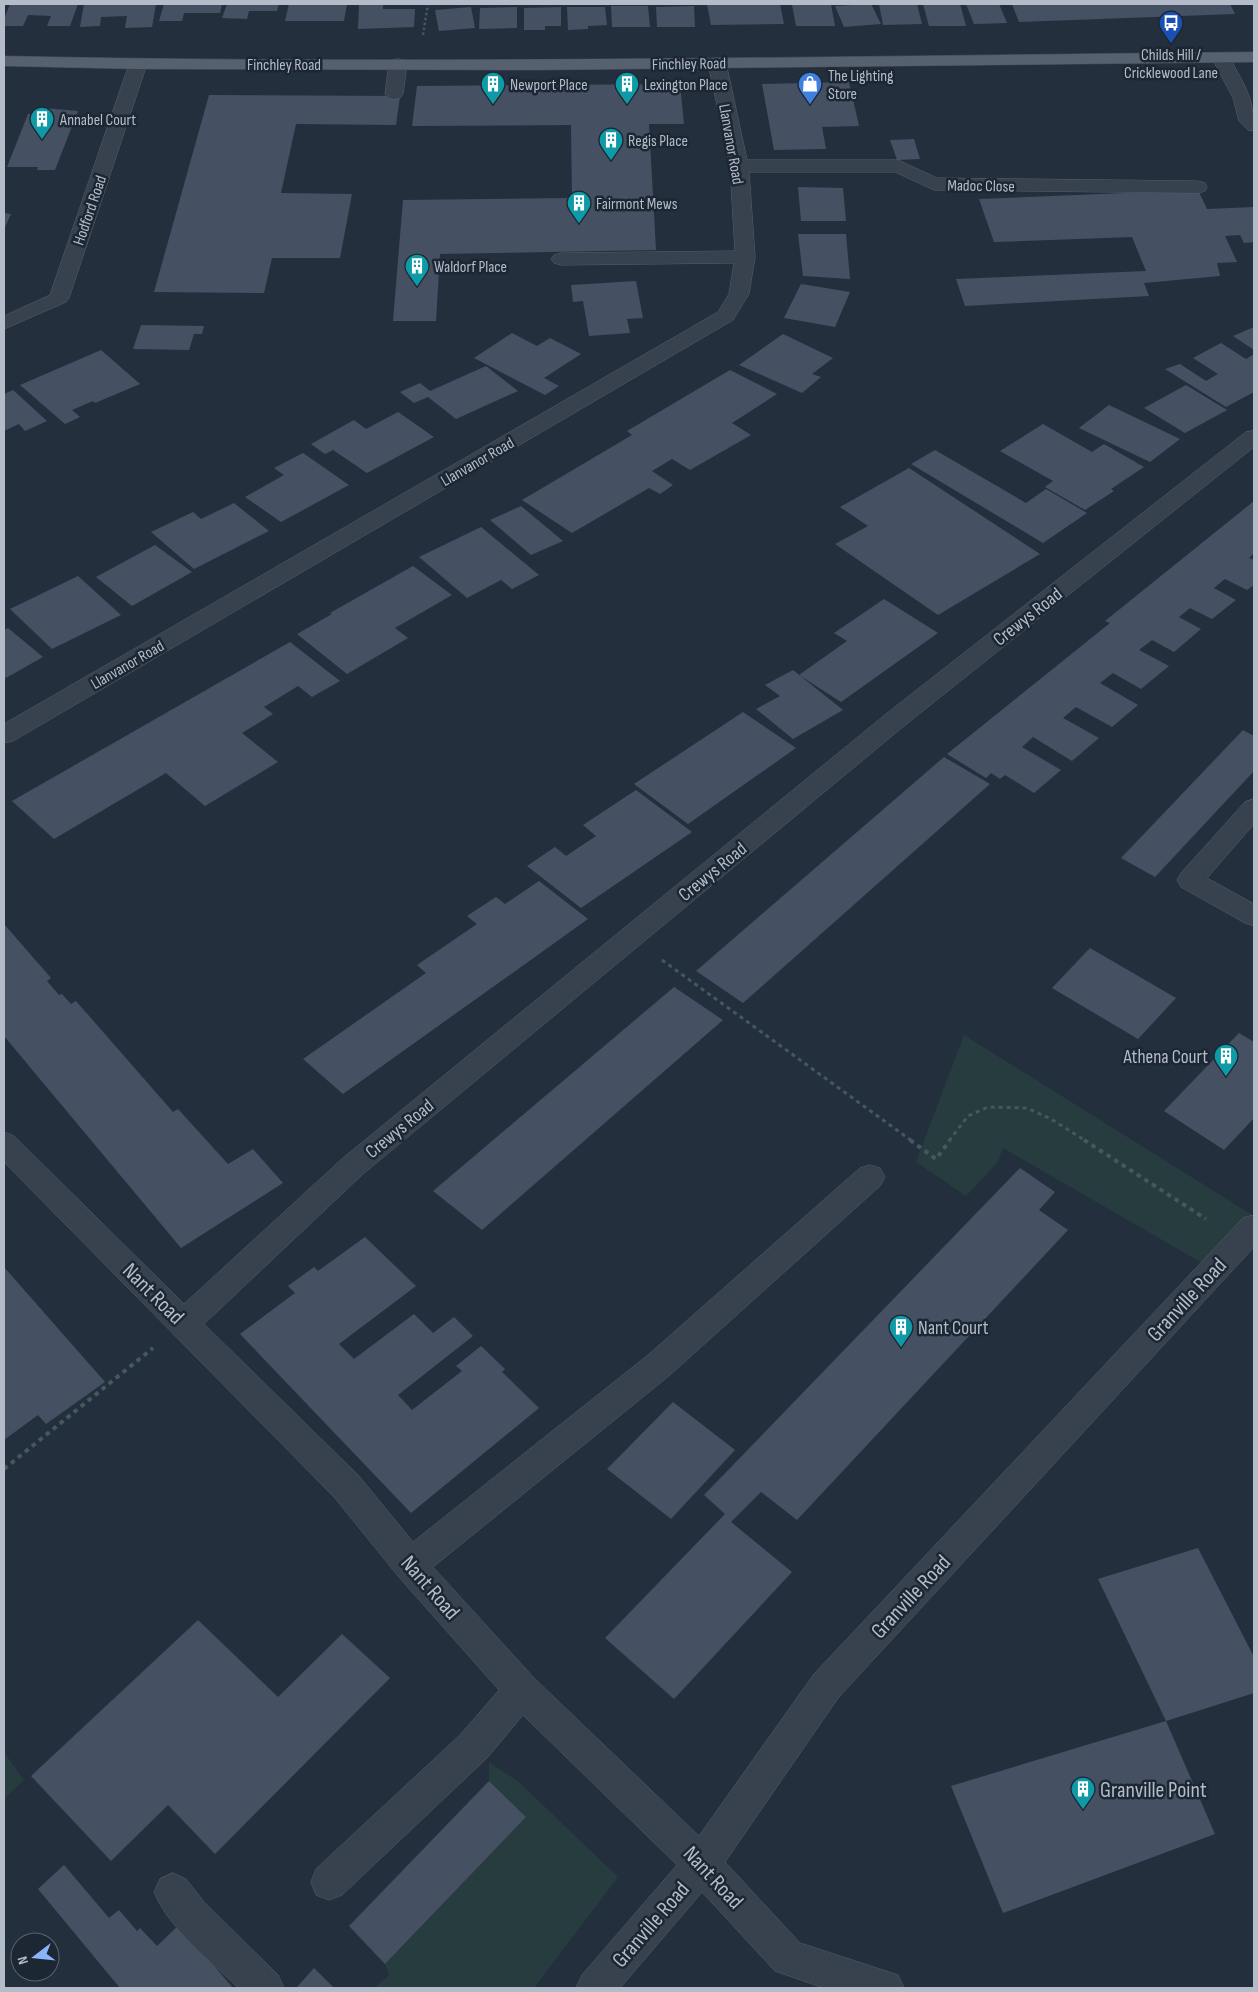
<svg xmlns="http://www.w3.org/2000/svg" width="1258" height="1992" viewBox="0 0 1258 1992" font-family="'Sofia Sans Condensed',sans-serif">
	<rect width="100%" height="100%" fill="#242f3e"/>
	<!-- green -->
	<g fill="#263c3f">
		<polygon points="964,1035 1254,1216 1254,1227 1214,1270 1003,1148 997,1163 966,1196 916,1162"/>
		<polygon points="4,1752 24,1780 4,1799"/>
		<polygon points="489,1762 519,1782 618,1877 534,1988 374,1988 389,1975 385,1964 526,1817 489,1781"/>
	</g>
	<!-- building -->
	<g fill="#455162">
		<polygon points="10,4 78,4 70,26 47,26 51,16 28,15 23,26 4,26 4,19"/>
		<polygon points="84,4 156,4 152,27 125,28 127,16 101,17 100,26 80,27"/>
		<polygon points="164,4 222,4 220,13 184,13 182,21 159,21"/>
		<polygon points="227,4 279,4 277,11 249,11 247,19 222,18"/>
		<polygon points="289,4 347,4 344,21 285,21"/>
		<polygon points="359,4 383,4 383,9 415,9 414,27 358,29"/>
		<polygon points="707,4 780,4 784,24 711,25"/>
		<polygon points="831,4 835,26 796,26 792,5"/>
		<polygon points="871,4 881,24 844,27 835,6"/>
		<polygon points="879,4 917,4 922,24 883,25"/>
		<polygon points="923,4 960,4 966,26 929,26"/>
		<polygon points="966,4 999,4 1007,23 974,24"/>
		<polygon points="1012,4 1230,4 1235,14 1019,22"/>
		<polygon points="611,6 648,6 650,27 612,27"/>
		<polygon points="694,6 695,27 657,27 656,7"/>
		<polygon points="471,7 475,28 439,31 435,10"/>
		<polygon points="517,7 517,28 479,29 480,8"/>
		<polygon points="561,7 561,26 545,26 545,30 524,30 524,8"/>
		<polygon points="567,7 605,7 607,25 588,26 588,29 568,30"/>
		<polygon points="849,82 859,126 822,127 826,149 774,150 762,84"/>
		<polygon points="680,84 684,124 649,124 656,250 440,254 436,321 393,321 403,200 572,198 571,125 412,126 417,86"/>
		<polygon points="209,95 400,96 396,125 296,124 281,193 352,194 340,258 272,258 264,293 154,292"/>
		<polygon points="44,108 78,111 55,170 37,170 38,167 7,167 28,114 42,114"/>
		<polygon points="914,139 920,159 897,160 890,140"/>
		<polygon points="798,187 843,188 846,221 801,221"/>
		<polygon points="1198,190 1207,209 1254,207 1254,242 1244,243 1240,235 1225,236 1237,262 1217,263 1220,276 1144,283 1149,296 965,306 956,279 1146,271 1132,237 994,242 979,199"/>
		<polygon points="4,213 11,214 5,227 4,227"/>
		<polygon points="798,234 846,234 850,279 803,276"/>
		<polygon points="636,281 643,318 627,319 630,333 589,336 583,301 573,302 571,285"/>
		<polygon points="801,284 850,292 835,327 784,318"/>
		<polygon points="141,325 204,326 202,334 194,334 189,350 133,349"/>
		<polygon points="1254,327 1254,350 1233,336"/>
		<polygon points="512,333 537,346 550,338 581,354 544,378 559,386 545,395 474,358"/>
		<polygon points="783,334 833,358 812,374 821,377 802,393 739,365"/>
		<polygon points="1221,343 1246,359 1254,354 1254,392 1226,407 1165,369 1180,364 1206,381 1218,374 1193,358"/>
		<polygon points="101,350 140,384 95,403 93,401 72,410 80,417 65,424 20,385"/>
		<polygon points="486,366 518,391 456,419 428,397 414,403 400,392 420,383 430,391"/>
		<polygon points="730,370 777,394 732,423 751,435 690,470 672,459 652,471 673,485 660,494 649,488 572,533 522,500 632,435 627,431"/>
		<polygon points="1186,385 1227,410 1185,433 1144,408"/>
		<polygon points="13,390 47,421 25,431 19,424 4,431 4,394"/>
		<polygon points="1109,405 1180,439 1150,462 1079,428"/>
		<polygon points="398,412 434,437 367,473 333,450 325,454 311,444 354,420 366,429"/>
		<polygon points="1043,424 1092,452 1104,444 1144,467 1111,489 1114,491 1085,510 1045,487 1053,481 1000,451"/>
		<polygon points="935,450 1026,503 1046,489 1087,513 1043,543 911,464"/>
		<polygon points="303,453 349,485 281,522 245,497 284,475 274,468"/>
		<polygon points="909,468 1040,554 938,615 835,544 868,526 840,507"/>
		<polygon points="1254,501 1254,553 1249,558 1254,560 1254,585 1247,590 1225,579 1214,588 1236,600 1212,619 1190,608 1179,617 1201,629 1174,652 1152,640 1139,650 1169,666 1141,689 1113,673 1100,683 1138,705 1112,727 1076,707 1063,718 1099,738 1072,761 1033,737 1022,747 1061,770 1034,793 1005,775 1000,779 991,773 986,778 947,754 1110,623 1105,621"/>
		<polygon points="234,503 269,531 194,569 151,532 193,512 201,519"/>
		<polygon points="521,506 563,541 531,555 490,520"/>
		<polygon points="481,527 539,575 512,589 501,580 467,598 419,557"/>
		<polygon points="155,545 192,572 132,606 96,577"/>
		<polygon points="413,566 452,595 395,628 408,638 347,674 297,634 332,614 330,613"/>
		<polygon points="78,576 121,615 52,649 10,609"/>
		<polygon points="884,599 938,633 841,702 799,675 847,641 834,633"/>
		<polygon points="8,628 43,657 4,679 4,630"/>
		<polygon points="290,642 340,681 312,697 298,686 264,707 273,714 242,733 278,762 205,806 166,773 54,839 12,801"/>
		<polygon points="793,670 843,710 793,739 756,709 780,696 765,685"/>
		<polygon points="743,712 796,748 688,824 634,784"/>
		<polygon points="1243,730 1254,736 1254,771 1155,877 1121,858"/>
		<polygon points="944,757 990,784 743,1003 696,971"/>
		<polygon points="636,790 692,832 581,908 527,866 555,847 566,856 596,836 583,825"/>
		<polygon points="539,881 588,919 343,1094 303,1059 426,973 417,965 477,924 467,916 496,897 505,904"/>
		<polygon points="4,924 51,978 47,981 59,995 62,994 71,1004 76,1001 173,1112 178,1109 228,1164 253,1149 283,1183 181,1248 4,1036"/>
		<polygon points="1090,948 1176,998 1138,1039 1052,988"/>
		<polygon points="674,987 723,1020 482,1230 433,1191"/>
		<polygon points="1239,1033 1254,1042 1254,1118 1224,1150 1164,1111"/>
		<polygon points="1020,1168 1055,1192 1039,1210 1068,1230 797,1520 761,1492 731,1522 792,1572 674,1699 605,1638 725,1514 704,1495"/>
		<polygon points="365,1237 416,1286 339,1344 354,1359 414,1314 433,1333 454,1317 473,1336 398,1395 412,1410 462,1371 456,1366 481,1346 505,1369 502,1372 539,1408 411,1513 240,1334 295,1293 288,1286 314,1267 318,1271"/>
		<polygon points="4,1267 105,1382 46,1424 38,1415 4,1440"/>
		<polygon points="673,1402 735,1450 671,1519 607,1469"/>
		<polygon points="1198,1548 1254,1657 1254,1693 1166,1721 1098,1579"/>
		<polygon points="198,1620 278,1697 342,1634 390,1678 215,1854 168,1805 111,1861 31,1776"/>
		<polygon points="1166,1721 1215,1834 1003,1913 951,1786"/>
		<polygon points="489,1781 526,1817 385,1964 349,1926"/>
		<polygon points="64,1865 109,1918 119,1910 137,1931 140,1928 157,1946 179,1925 233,1988 120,1988 38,1889"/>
		<polygon points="314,1968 334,1988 299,1988 297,1987"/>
	</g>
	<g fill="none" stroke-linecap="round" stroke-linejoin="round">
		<defs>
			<g id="minor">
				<path d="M1221,53L1227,54L1230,58C1245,87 1254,97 1254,131L1248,130L1239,121L1233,98L1212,58L1215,54Z"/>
				<polygon points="717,58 723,59 726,63 747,160 898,160 937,178 1198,181 1205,183 1207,187 1205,191 1198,193 934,190 895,172 749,172 755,257 749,294 733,320 13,741 4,743 4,724 718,312 729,294 734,263 561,265 554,263 551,259 554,255 561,253 735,251 730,166 708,63 711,59"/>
				<polygon points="138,59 144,60 147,64 69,298 66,302 4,329 4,316 50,295 129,64 132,60"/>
				<polygon points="398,59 404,60 407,64 403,94 400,98 394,99 388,98 385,94 389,64 392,60"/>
				<polygon points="1254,431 1254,447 904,726 363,1174 204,1324 359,1476 413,1542 648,1355 860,1168 870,1165 880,1168 885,1177 880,1186 670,1375 433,1567 534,1678 699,1836 814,1674 1243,1218 1254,1215 1254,1247 838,1698 725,1862 800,1943 898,1975 904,1988 824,1988 775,1971 702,1892 620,1988 576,1988 582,1975 677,1865 523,1715 487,1758 342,1895 329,1900 316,1895 311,1882 316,1869 461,1734 499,1690 398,1576 335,1498 4,1162 4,1132 14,1136 184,1304 343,1158 886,714 1246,432"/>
				<polygon points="1254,799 1254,824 1207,878 1254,904 1254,926 1245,923 1181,887 1177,880 1181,873 1245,802"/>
				<path d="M173,1873L186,1879L204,1902L278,1975L284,1988H238C209,1959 170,1930 154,1892L160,1879Z"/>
			</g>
			<path id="major" d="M1254,52V62L539,70L138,69L4,66V56C421,65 837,56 1254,52Z"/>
		</defs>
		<!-- minor casing -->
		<use href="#minor" stroke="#565f6c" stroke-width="1"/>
		<!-- major casing -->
		<use href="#major" stroke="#414a57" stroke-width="1"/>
		<!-- path-far2 -->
		<polyline stroke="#44595c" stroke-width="2.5" stroke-dasharray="2.5 2.5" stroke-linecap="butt" points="423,35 428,4"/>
		<!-- path-far1 -->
		<g stroke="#44595c" stroke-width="3" stroke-dasharray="4 4" stroke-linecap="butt">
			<polyline points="662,960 912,1141"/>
			<polyline points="949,1141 968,1116 988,1107 1027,1108 1051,1119 1086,1141"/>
		</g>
		<!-- path -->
		<g stroke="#44595c" stroke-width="4" stroke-dasharray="4.5 4.5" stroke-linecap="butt">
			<polyline points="910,1140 936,1159 950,1140"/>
			<polyline points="1084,1140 1206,1219"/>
			<polyline points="4,1469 153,1348"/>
		</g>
		<!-- minor -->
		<use href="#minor" fill="#38414e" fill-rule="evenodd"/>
		<!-- major -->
		<use href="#major" fill="#56606e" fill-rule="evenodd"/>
	</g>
	<!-- icons -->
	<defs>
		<symbol id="bus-pin" viewBox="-11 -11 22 30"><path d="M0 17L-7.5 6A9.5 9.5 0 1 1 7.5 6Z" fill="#1a4fb4" stroke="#1d2633"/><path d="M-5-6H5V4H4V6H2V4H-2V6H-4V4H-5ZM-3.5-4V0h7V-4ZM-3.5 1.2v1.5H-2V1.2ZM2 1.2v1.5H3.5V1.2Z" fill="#fff"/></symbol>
		<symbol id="building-pin" viewBox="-11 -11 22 30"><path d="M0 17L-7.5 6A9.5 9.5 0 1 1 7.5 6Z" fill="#0f9aa8" stroke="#1d2633"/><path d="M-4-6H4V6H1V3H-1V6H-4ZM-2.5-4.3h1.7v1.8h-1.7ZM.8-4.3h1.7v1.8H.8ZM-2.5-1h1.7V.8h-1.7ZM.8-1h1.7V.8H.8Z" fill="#fff"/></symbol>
		<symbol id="shop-pin" viewBox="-11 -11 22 30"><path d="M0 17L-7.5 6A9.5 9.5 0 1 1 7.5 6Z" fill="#3f7fe0" stroke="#1d2633"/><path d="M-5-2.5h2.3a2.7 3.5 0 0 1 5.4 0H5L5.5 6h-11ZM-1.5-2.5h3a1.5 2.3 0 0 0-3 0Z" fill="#fff"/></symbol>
	</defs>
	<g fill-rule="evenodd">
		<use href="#bus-pin" x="1157" y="9" width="28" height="38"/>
		<use href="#building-pin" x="479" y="70" width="28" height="38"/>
		<use href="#building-pin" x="613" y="70" width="28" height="38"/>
		<use href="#shop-pin" x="796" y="70" width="28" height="38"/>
		<use href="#building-pin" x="28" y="105" width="28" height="38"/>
		<use href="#building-pin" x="597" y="126" width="28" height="38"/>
		<use href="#building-pin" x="565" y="189" width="28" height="38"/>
		<use href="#building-pin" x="403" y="252" width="28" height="38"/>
		<use href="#building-pin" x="1212" y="1042" width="28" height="38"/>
		<use href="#building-pin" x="887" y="1313" width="28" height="38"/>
		<use href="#building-pin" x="1069" y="1775" width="28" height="38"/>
	</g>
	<g text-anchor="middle" stroke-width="5" stroke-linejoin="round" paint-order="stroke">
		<!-- far-poi labels -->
		<g font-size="16" fill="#b4bcc9" stroke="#1d2633" text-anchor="start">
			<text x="1171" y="60" text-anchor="middle">Childs Hill /<tspan x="1171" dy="18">Cricklewood Lane</tspan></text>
			<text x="828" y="81">The Lighting<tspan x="828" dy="18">Store</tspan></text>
			<text x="510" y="90">Newport Place</text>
			<text x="644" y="90">Lexington Place</text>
			<text x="60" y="125">Annabel Court</text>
			<text x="628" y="146">Regis Place</text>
			<text x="596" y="209">Fairmont Mews</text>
			<text x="434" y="272">Waldorf Place</text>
		</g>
		<!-- far-street labels -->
		<g font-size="16" fill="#b4bcc9" stroke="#1d2633">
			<text transform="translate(689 63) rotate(-1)" y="6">Finchley Road</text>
			<text x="284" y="70">Finchley Road</text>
			<text transform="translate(732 144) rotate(80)" y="6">Llanvanor Road</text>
			<text transform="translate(981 185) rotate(1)" y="6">Madoc Close</text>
			<text transform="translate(89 210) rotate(-71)" y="6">Hodford Road</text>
			<text transform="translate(477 461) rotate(-30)" y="6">Llanvanor Road</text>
			<text transform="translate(127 664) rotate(-30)" y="6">Llanvanor Road</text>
		</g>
		<!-- street labels -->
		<g font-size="19" fill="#b4bcc9" stroke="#1d2633">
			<text transform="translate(1027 616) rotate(-38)" y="7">Crewys Road</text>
			<text transform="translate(712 871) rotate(-39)" y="7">Crewys Road</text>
			<text transform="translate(399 1128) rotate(-39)" y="7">Crewys Road</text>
		</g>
		<!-- poi labels -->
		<g font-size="19" fill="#b4bcc9" stroke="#1d2633" text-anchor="end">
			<text x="1208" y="1063">Athena Court</text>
			<text x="918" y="1334" text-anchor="start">Nant Court</text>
		</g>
		<!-- near-street labels -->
		<g font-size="22" fill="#b4bcc9" stroke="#1d2633">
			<text transform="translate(154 1293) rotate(45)" y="8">Nant Road</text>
			<text transform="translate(1186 1299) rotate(-47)" y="8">Granville Road</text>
			<text transform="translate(431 1587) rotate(49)" y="8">Nant Road</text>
			<text transform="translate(910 1596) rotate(-47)" y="8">Granville Road</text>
			<text transform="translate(714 1877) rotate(47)" y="8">Nant Road</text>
			<text transform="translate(650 1924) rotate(-49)" y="8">Granville Road</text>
		</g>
		<!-- near-poi labels -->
		<g font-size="22" fill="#b4bcc9" stroke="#1d2633" text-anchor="start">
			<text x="1100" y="1797">Granville Point</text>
		</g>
	</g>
	<!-- border -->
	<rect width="1258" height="1992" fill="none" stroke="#b4bcc9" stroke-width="10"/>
	<!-- north arrow -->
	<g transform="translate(35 1957) rotate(254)"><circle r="24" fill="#1d2633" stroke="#59626f"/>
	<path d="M0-4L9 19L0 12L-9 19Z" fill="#8ab4f8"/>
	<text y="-8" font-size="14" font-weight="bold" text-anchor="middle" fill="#b4bcc9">N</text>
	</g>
</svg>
